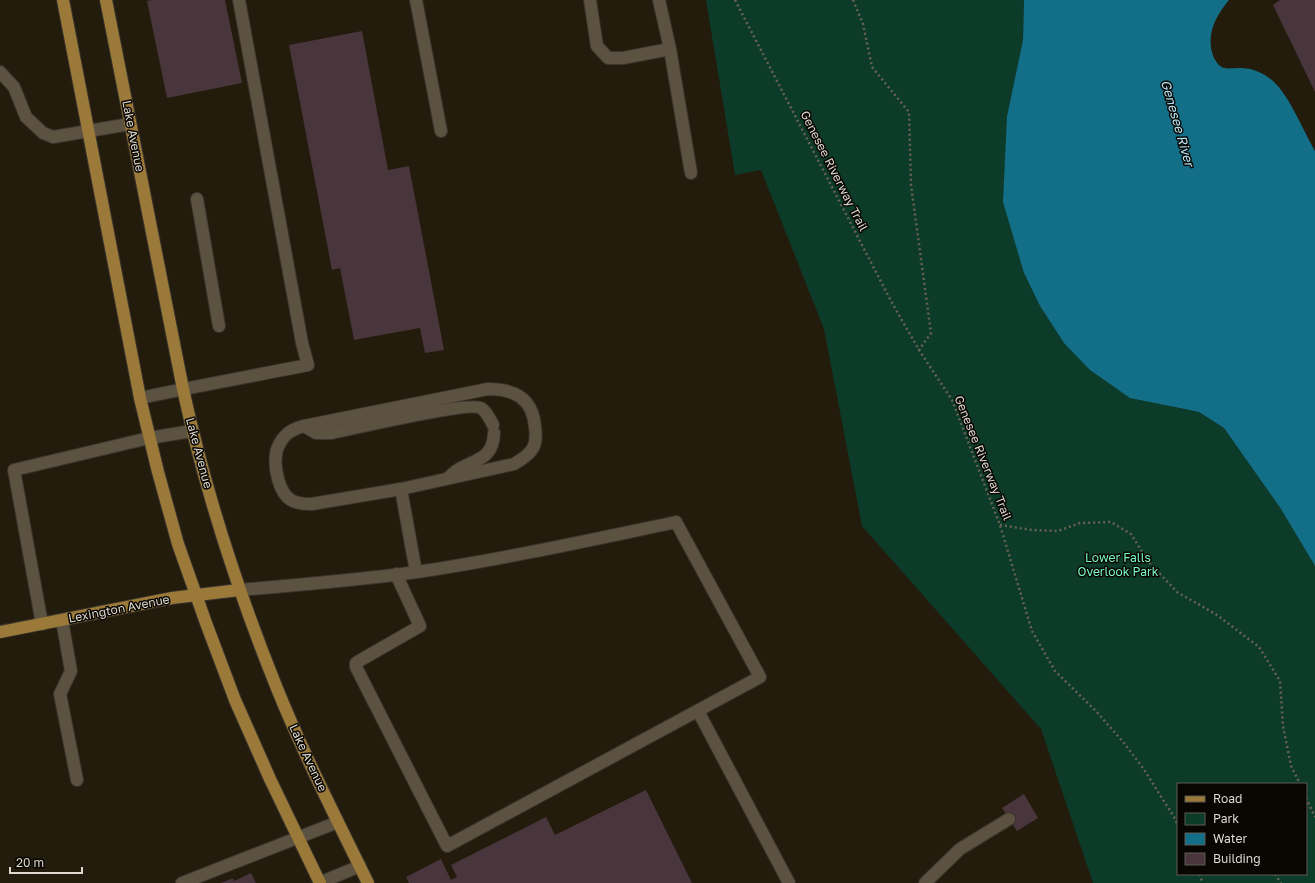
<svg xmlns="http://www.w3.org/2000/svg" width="1315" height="883" viewBox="0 0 1315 883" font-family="'Golos Text',sans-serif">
	<rect width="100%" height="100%" fill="#231b0b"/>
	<!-- green -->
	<path fill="#0c3c29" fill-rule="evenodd" d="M706,0H1024L1023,40L1007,116L1024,273L1040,306L1064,343L1170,406L1199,412L1224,428L1281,509L1315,566V883H1093L1041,729L862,526L824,329L761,170L735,175ZM1178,784H1306V874H1178Z"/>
	<!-- water -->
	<path fill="#136e87" d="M1024,0H1229C1215,17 1205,36 1214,58C1216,62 1220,67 1224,68C1229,69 1235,68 1240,68C1252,68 1264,73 1273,81C1289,95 1304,132 1315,151V566L1281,509L1224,428L1199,412L1170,406L1130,398L1090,370L1064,343L1040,306L1024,273L1003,202L1007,116L1023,40Z"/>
	<!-- building -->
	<g fill="#49353c">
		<polygon points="152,0 225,0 242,83 167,98 147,1"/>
		<polygon points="1280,0 1315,0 1315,92 1273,5"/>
		<polygon points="362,31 388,170 409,166 444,350 425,353 420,328 354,340 340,268 332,270 289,45"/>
		<polygon points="646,790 692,883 409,883 406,877 441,859 451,880 457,877 451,865 546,817 555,835"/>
		<polygon points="1024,794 1038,818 1017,831 1002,808"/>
		<polygon points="251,873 256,883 221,883 233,878 234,881"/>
	</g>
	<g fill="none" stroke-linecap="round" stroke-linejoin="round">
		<defs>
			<g id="minor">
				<polyline points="416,0 441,131"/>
				<polyline points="590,0 597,46 608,58 623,58 670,49 659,0"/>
				<polyline points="670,49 691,173"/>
				<polyline points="0,72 14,87 26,117 43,133 53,137 130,124"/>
				<polyline points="197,199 219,326"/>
				<path d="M488,389C515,389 533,399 535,427C536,433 536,442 533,448C529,455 521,460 514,464L401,489L312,504C306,504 297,504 291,500C279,493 274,468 276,455C276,449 281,440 285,436C290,430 297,428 304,426Z"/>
				<path d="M140,398C196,386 252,376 308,365L302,343L239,0"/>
				<path d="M304,426L316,433H331C351,429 469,401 481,408C487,412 490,419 493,425"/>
				<path d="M449,477C452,475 455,471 459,469C477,459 493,459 494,433"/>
				<polyline points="401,489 416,572"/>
				<path d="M239,590C299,585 358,580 417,572C504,559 590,540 676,522L760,677L447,846L356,667V663L359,661L420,626L396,574"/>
				<polyline points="62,620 71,671 60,694 77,780"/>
				<polyline points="42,624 14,470 149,438 192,431"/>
				<polyline points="698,711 789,883"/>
				<polyline points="182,883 338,822"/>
				<polyline points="319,883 360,866"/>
				<polyline points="925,883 960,849 1009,819"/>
			</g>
			<g id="major">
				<polyline points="63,0 140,398 158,472 178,544 206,623 235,700 270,779 320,883"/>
				<path d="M106,0L183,389C205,490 237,589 276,686C303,753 336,818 368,883"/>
				<polyline points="0,632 172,598 239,590"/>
			</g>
		</defs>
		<!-- minor casing -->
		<use href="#minor" stroke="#3a352e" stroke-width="14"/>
		<!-- major casing -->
		<use href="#major" stroke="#3a352e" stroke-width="14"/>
		<!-- path -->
		<g stroke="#696254" stroke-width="2.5" stroke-dasharray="2 3" stroke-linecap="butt">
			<polyline points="735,0 891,301 919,350 952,400 1000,525 1032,631 1055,671 1096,711 1124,743 1143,768 1174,817 1178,826"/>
			<polyline points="853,0 863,24 872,67 909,112 911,185 931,333 919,350"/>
			<polyline points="1000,525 1032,530 1058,531 1080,523 1111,522 1131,534 1148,561 1177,592 1217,615 1259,647 1280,681 1283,726 1291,766 1300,784"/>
			<polyline points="1306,798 1315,817"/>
			<polyline points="1199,874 1203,883"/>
			<polyline points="1275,874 1281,883"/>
		</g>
		<!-- minor -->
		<use href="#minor" stroke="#5c5241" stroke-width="12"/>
		<!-- major -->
		<use href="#major" stroke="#9a7939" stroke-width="12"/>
	</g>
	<g text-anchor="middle" stroke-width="3" stroke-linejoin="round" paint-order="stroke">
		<!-- street labels -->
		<g font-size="12" fill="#dfdad0" stroke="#090602">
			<text transform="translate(133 136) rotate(79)" y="4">Lake Avenue</text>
			<text transform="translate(834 171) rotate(63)" y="4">Genesee Riverway Trail</text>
			<text transform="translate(199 453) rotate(75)" y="4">Lake Avenue</text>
			<text transform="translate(983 458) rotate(68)" y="4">Genesee Riverway Trail</text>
			<text transform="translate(119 609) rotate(-11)" y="4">Lexington Avenue</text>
			<text transform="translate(308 758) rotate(65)" y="4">Lake Avenue</text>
		</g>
		<!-- park labels -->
		<g font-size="12" fill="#7bfbc4" stroke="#090602">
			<text x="1118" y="562">Lower Falls<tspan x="1118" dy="14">Overlook Park</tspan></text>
		</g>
		<!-- water labels -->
		<g font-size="13" font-style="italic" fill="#b6e7f9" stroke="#090602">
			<text transform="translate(1178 123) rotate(74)" y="5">Genesee River</text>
		</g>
	</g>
	<!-- legend -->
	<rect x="1177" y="783" width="130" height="92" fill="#090602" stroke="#5f5b54"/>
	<rect x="1185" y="796" width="20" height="6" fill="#9a7939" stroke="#5f5b54"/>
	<text x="1213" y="803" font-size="12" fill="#dfdad0">Road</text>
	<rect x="1185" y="813" width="20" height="12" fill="#0c3c29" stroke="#5f5b54"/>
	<text x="1213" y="823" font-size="12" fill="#dfdad0">Park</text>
	<rect x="1185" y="833" width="20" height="12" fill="#136e87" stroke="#5f5b54"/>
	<text x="1213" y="843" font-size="12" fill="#dfdad0">Water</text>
	<rect x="1185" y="853" width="20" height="12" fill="#49353c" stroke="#5f5b54"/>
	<text x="1213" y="863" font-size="12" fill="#dfdad0">Building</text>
	<!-- scale -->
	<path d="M10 867v6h72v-6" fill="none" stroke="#dfdad0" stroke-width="2"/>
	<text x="16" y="867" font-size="12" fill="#dfdad0" stroke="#090602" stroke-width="3" paint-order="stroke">20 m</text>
</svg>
